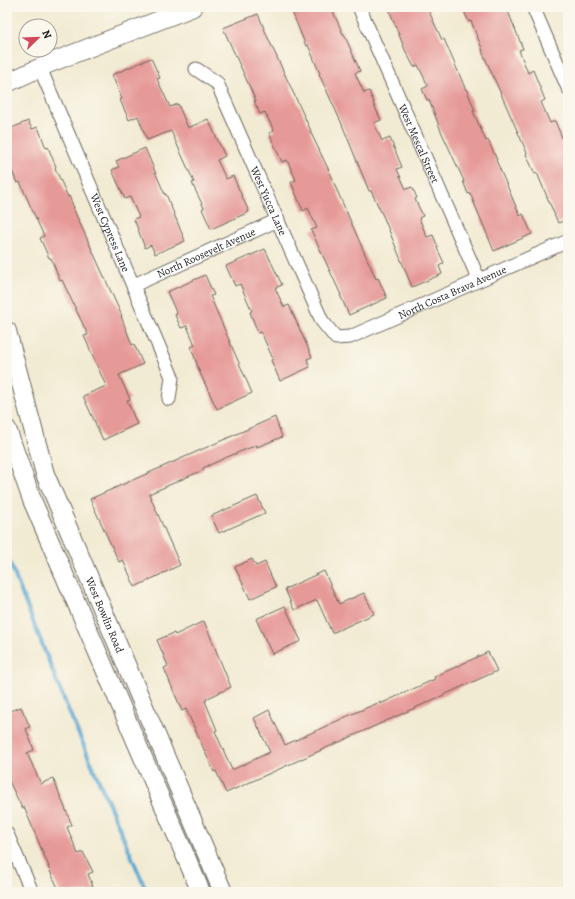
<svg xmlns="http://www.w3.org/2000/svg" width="575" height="899" viewBox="0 0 575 899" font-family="Alegreya,serif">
	<rect width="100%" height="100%" fill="#fbf7ec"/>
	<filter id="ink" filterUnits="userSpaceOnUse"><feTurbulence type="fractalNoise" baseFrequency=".025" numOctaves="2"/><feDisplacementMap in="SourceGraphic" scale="8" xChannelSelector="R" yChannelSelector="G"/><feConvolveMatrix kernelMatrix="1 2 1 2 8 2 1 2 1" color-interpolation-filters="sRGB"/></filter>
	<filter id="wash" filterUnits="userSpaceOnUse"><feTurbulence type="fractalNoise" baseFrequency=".012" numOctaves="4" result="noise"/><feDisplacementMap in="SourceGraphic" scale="16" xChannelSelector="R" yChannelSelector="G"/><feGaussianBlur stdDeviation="0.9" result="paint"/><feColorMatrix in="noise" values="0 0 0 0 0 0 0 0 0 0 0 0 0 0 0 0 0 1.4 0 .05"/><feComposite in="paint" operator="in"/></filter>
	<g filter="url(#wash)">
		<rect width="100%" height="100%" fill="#f2ebd3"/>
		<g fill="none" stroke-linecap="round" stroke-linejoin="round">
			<!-- stream -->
			<polyline stroke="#5aa7d3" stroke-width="4" points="7,556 67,707 147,892"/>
		</g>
		<g id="blocks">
			<!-- building -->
			<g fill="#e69a98">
				<polygon points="290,7 331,7 343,34 344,34 360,71 355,73 364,93 369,91 374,103 373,103 381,120 374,123 382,141 390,138 402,167 397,169 406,189 412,187 417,198 415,199 423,216 419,218 427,237 433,235 438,247 437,248 444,263 439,266 442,274 412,287 384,218 371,191 369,191 341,122 319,74 320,74 308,45 306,46"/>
				<polygon points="388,7 427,7 442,40 444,39 466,90 467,90 475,111 473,111 486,141 488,140 497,160 496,160 520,216 523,214 532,234 494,251 470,193 468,194 463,181 464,181 441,131 429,100 427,100 422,89 428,86 418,65 414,67 405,50"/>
				<polygon points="462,7 504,7 506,12 508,11 523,49 519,50 528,73 533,70 545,100 541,102 550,123 555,121 568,152 568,219 558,223 537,173 535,174 526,154 527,153 482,51 483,51 471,21 469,22"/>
				<polygon points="258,14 268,38 311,131 310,131 333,179 332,179 376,279 378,278 387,298 349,315 340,295 341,295 311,230 317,228 308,208 303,211 291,182 296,180 287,160 282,162 269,133 274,131 265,112 260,114 254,101 256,101 223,28"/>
				<polygon points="151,58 160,78 157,79 170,107 178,104 188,128 208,119 225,156 217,160 226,179 233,176 249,212 211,229 202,209 204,208 192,183 194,182 171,131 147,140 138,116 129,120 120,100 122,99 112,75"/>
				<polygon points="28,121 32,129 38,127 46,148 48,147 56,167 55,168 68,197 69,196 74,208 73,208 122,316 121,316 132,345 134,344 143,364 119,375 130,399 127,400 137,424 103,440 83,396 106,386 84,336 88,335 62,280 60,281 51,258 49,258 40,238 44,236 33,212 20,182 17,183 7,159 7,130"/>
				<polygon points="145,148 165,195 166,194 185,241 155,254 151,245 145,248 134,219 139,217 130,197 125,199 112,170 119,167 116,161"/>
				<polygon points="265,249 282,285 275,288 284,307 289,305 312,357 307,359 310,367 280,381 271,360 273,359 261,332 258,333 250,312 252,311 240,284 235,286 226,266"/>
				<polygon points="205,275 214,295 210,296 252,393 217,409 200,373 191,347 195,345 187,326 181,328 175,315 177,314 167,292"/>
				<polygon points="275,417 282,437 257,447 257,445 227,457 203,468 203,470 149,494 180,565 135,587 123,560 119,562 90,499"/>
				<polygon points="257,496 265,513 219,533 211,516"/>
				<polygon points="252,559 256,566 265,562 276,587 250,599 235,567"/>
				<polygon points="324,571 339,604 364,593 374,614 332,633 317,600 294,610 285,589"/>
				<polygon points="285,606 301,641 272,654 256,619"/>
				<polygon points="204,621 231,687 206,699 207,700 205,701 217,730 215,731 232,770 270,752 254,718 269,710 285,745 350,715 380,702 380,704 435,679 434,677 488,652 497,671 226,793 216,771 214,772 186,709 182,711 164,668 168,666 157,640 174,633 175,635"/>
				<polygon points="21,707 30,727 26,729 34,750 27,753 41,784 53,778 72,825 67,827 78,854 83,852 93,872 88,874 95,892 60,892 48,867 49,867 24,807 22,808 7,777 7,712"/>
			</g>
		</g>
	</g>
	<g filter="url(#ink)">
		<use href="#blocks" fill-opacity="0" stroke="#67645c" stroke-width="1"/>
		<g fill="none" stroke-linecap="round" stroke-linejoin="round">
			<defs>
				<g id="street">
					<path id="s1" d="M359,7L479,280"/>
					<polyline points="533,7 568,88"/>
					<path id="s2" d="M40,68L172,377L169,399"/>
					<path id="s3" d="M196,69L217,83L322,321L336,338L350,337L568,241"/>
					<path id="s4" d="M134,285L278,220"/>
					<polyline points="7,834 32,892"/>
				</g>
				<g id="secondary">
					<polyline points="7,83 50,63 193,7"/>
					<path id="s5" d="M7,331L45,474L223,892"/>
					<polyline points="7,429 32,500 201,892"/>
				</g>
			</defs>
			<!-- street casing -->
			<use href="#street" stroke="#67645c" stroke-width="15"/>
			<!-- secondary casing -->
			<use href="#secondary" stroke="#67645c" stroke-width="20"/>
			<!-- street -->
			<use href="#street" stroke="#fff" stroke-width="13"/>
			<!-- secondary -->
			<use href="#secondary" stroke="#fff" stroke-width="18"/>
		</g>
	</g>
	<g text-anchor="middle" stroke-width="4" stroke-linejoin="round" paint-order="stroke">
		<!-- street labels -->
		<g font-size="11" fill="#1c1c1c" stroke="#fbf7ec">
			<text dy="4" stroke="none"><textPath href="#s1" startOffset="149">West Mescal Street</textPath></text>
			<text dy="4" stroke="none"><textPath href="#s3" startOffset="154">West Yucca Lane</textPath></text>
			<text dy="4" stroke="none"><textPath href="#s2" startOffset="179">West Cypress Lane</textPath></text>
			<text dy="4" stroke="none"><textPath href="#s4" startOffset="79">North Roosevelt Avenue</textPath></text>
			<text dy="4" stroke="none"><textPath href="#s3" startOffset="433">North Costa Brava Avenue</textPath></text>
			<text dy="4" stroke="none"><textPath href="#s5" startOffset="301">West Bowlin Road</textPath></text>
		</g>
	</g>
	<!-- margin -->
	<rect width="575" height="899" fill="none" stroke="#fbf7ec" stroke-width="24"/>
	<!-- north arrow -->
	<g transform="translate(38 38) rotate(67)"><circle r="19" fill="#fbf7ec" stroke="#a29f99"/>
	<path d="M0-3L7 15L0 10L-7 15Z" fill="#d1495b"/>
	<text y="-6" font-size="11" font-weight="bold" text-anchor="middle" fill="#1c1c1c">N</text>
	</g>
</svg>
